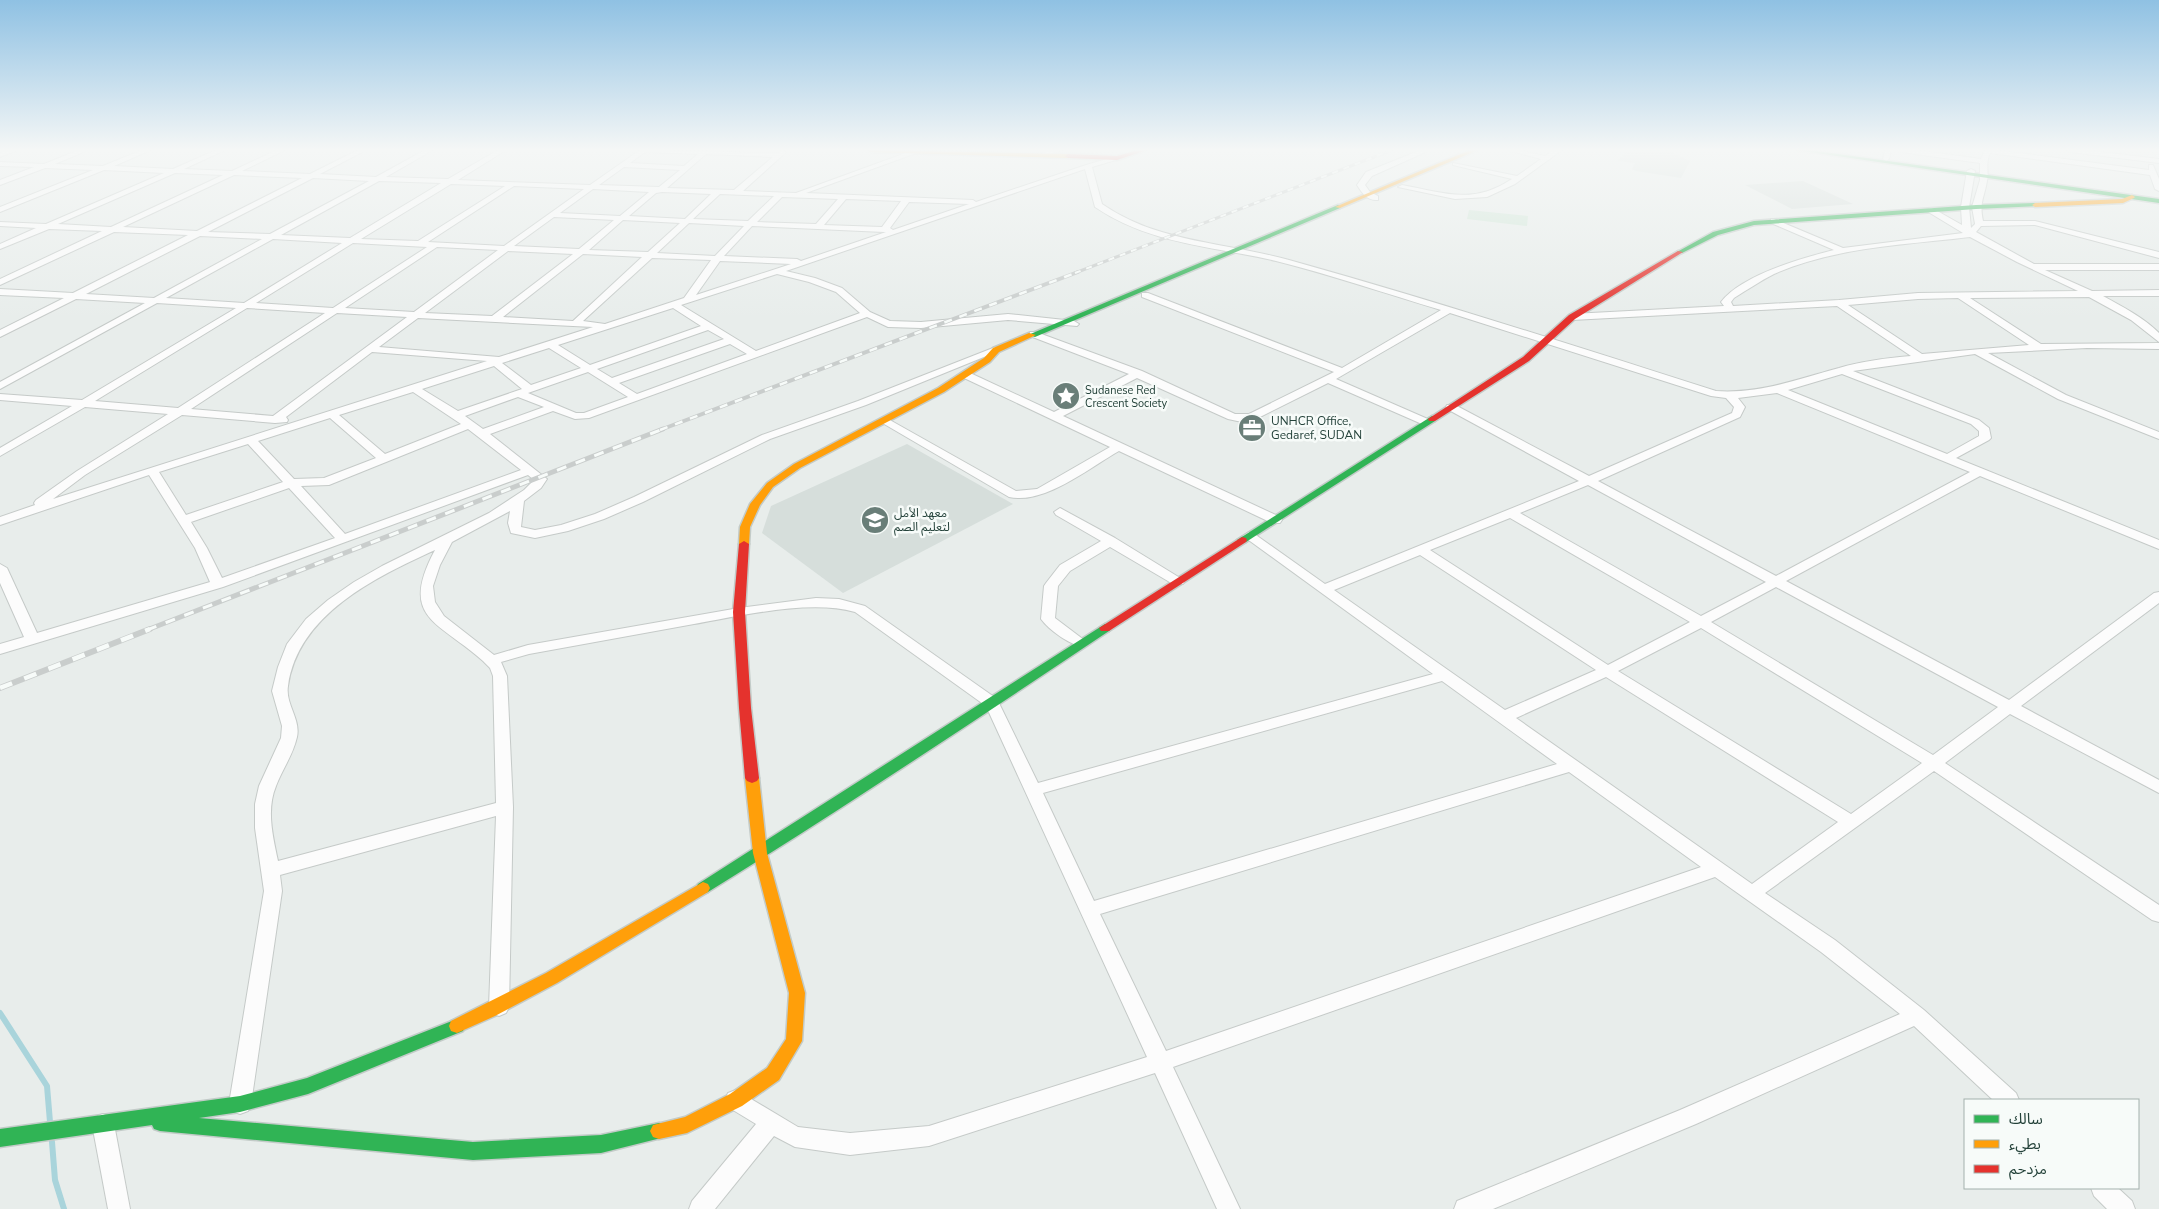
<svg xmlns="http://www.w3.org/2000/svg" width="2159" height="1209" viewBox="0 0 2159 1209" font-family="'Nunito Sans','Noto Sans Arabic',sans-serif">
	<rect width="100%" height="100%" fill="#e8edeb"/>
	<!-- built -->
	<g fill="#d6dedb">
		<polygon points="1627,150 1667,150 1690,161 1681,178 1636,171 1632,169 1635,163 1618,161"/>
		<polygon points="1803,181 1853,204 1792,209 1745,185"/>
		<polygon points="907,444 1013,504 843,593 762,533 771,506"/>
	</g>
	<!-- green -->
	<polygon fill="#d1e6d8" points="1469,210 1528,216 1527,226 1467,219"/>
	<g fill="none" stroke-linecap="round" stroke-linejoin="round">
		<!-- stream -->
		<g stroke="#a9d4db" stroke-width="6">
			<polyline points="0,1013 47,1086 50,1122"/>
			<polyline points="52,1142 55,1180 64,1209"/>
		</g>
		<defs>
			<g id="street">
				<polygon points="8,150 17,150 0,157 0,153"/>
				<path d="M79,150H88L55,164L103,166L142,150H151L114,166L173,169L216,150H225L184,169L232,171L277,150H285L242,171L310,174L358,150H366L320,174L376,177L425,150H433L386,177L448,179L498,150H506L458,180L590,185L640,150L778,153L783,150L785,151V153L743,191L796,193L914,150H920L919,152L806,193L973,200L976,202L1086,165L1117,156L1120,158L1119,159L1092,167L1102,204C1158,243 1225,242 1289,260C1433,300 1574,346 1716,391C1760,394 1798,379 1839,368C1862,361 1887,358 1911,356L1837,306L1572,320L1567,317L1572,314L1724,306L1721,302C1742,275 1802,258 1834,250L1771,223V219H1774L1843,248L1963,233L1925,210L1932,208L1962,225L1961,207L1967,171L1971,169L1975,171L1969,207L1971,228L1975,224L1972,207L1980,180V163L1901,152L1898,150H1916L1981,159L1985,150H1995L2149,170V165H2153L2159,179V191L2155,189L2150,175L1990,153C1985,163 1989,171 1987,181C1984,199 1979,202 1983,221H2035L2159,252V258L2035,225L1981,226L1976,232L2034,264H2159V270H2045L2092,291L2159,290V296H2103C2123,307 2143,317 2159,333V342L2131,320L2089,297L1970,298L2041,344L2159,343V349L2087,348L1988,353L2066,395L2159,432V439L2058,399L1975,354L1853,371L1979,420L1989,428L1991,438L1989,440L1956,458L2159,540V549L1980,476L1786,581L2009,700L2154,593L2159,592V603L2021,706L2159,780V793L2010,714L1945,763L2159,905V922L2152,920L1934,771L1765,893L1835,940L1924,1010L2016,1093L2019,1100H1993L1914,1026L1696,1124L1493,1209H1454L1457,1201L1680,1110L1900,1014L1821,952L1715,877L1173,1067L1240,1209H1217L1155,1073L929,1146L850,1155L795,1147L774,1136L715,1209H689L692,1201L756,1124L728,1107L725,1100L728,1093L736,1090L798,1127L850,1133L929,1126L1147,1057L986,706L855,612C810,599 740,616 694,624C639,634 584,644 529,654L501,662L507,676L513,807L509,1007L506,1013L499,1016L492,1013L489,1007L496,816L280,875L282,891L251,1104L248,1111L240,1114L232,1111L229,1104L264,891L255,828V804L259,786L281,738L282,726L272,691L278,667L287,644L306,619L328,600L354,582L382,566L489,513L524,490L534,480L528,475L223,587L0,654V644L24,637L0,583V564L7,568L37,633L210,582L195,548L149,475L0,525V517L35,505L34,503L36,500L77,471L168,414L85,407L0,456V448L72,406L0,400V394L82,400L236,308L157,303L0,389V382L145,303L76,299L0,337V330L64,298L0,295V289L73,293L188,235L114,232L0,285V279L102,231L49,229L0,249V244L36,228L0,226V222L46,224L164,173L104,170L0,212V207L93,170L45,168L0,185V180L34,167L0,166V162L44,164ZM645,152L698,154L684,166L630,163ZM706,154L773,157L734,190L667,188ZM624,167L680,170L659,187L599,185ZM1085,169L1095,207C1151,245 1213,246 1276,261C1332,275 1387,294 1441,310L1342,368L1148,293H1142V297L1334,372L1249,414H1235L1142,371L1036,332H1030V336L1129,374L1054,412L970,373H962V377L1110,447L1037,489L1016,491L888,419L884,418L879,421L1009,497C1044,505 1089,468 1119,451L1272,523H1280L1282,520L1280,517L1063,416L1137,378L1228,419L1242,422L1256,419L1328,383L1422,424H1430L1431,422L1430,420L1336,379L1450,313L1711,396L1726,398L1734,407L1732,413L1589,476L1455,405H1447L1446,407L1447,409L1579,481L1325,584L1253,533L1249,532L1243,536L1433,674L1038,783L997,699L865,606L839,599L816,598L739,608L528,645L494,655L444,616L435,602L433,586L440,565L452,542L510,511L508,523L511,533L535,538L568,531L604,519L643,502L770,439L866,405L1001,350L996,347L993,348L858,401L762,435L634,497L595,514L561,525L535,530L521,527L524,501L541,488L547,479L490,434L553,411L575,419L589,418L867,317L888,327L921,328L1008,320L1077,326L1079,324L1074,321L1008,314L921,322L890,321L870,312L842,288L815,278L786,271ZM175,173L223,175L111,227L58,224ZM234,175L302,178L197,231L123,227ZM313,178L369,181L270,234L208,232ZM379,181L441,183L350,238L281,235ZM451,184L505,186L418,241L361,239ZM514,186L584,189L504,246L428,242ZM593,189L649,192L620,216L560,213ZM656,193L662,192L711,194L685,219L629,216ZM720,194L774,196L748,221L693,219ZM782,197L838,199L816,224L757,222ZM846,199L901,201L882,227L824,225ZM909,202L969,204L893,230L890,228ZM554,217L614,220L579,249L514,246ZM623,220L680,223L648,252L589,250ZM689,223L744,226L715,256L657,253ZM752,226L884,232H886L801,261L797,259L724,256ZM200,236L262,239L154,298L86,294ZM1970,237L2017,262L2078,291L1918,293L1839,300L1733,306L1731,302L1734,298C1747,290 1760,281 1774,274C1835,247 1905,245 1970,237ZM273,239L342,243L244,303L166,298ZM353,243L427,247L333,308L256,303ZM437,247L498,250L414,312L345,308ZM508,251L573,254L492,316L425,313ZM583,254L642,257L573,321L503,317ZM652,258L711,260L684,298L605,324L583,321ZM720,261L791,264L696,295ZM777,274L809,282L836,292L860,313L756,351L681,305ZM1958,298L2029,345L1922,354L1848,305L1918,299ZM247,308L325,313L178,408L95,401ZM673,308L701,326L590,365L558,345ZM337,313L407,317L273,416L191,409ZM418,318L593,327L499,357L379,347ZM708,330L724,339L612,378L597,369ZM730,344L747,354L637,394L619,383ZM549,348L581,368L531,385L502,363ZM372,352L487,361L53,499L85,475L182,415L275,423L287,422L288,420L286,417ZM494,366L522,389L458,411L422,389ZM588,372L628,397L584,413H576L528,393ZM1842,374L1971,424L1979,431V436L1947,454L1788,390ZM413,392L461,424L385,454L339,415ZM1777,393L1970,472L1776,576L1598,481L1740,417L1745,407L1738,398ZM518,397L544,407L483,429L465,416ZM330,418L376,458L324,478L294,479L258,441ZM468,429L521,470L345,534L301,486L329,485ZM248,444L283,482L186,515L159,472ZM1588,485L1766,582L1701,616L1520,513ZM289,488L335,538L222,578L207,548L191,522ZM1510,518L1690,622L1608,665L1430,550ZM435,550C398,619 439,621 483,661L490,668L493,676L496,803L278,861C273,837 266,810 276,786C282,770 293,755 297,737C301,719 285,704 288,686C298,614 376,577 435,550ZM1420,555L1596,670L1505,710L1334,590ZM1776,587L1998,707L1933,755L1711,622ZM1701,628L1922,763L1851,814L1618,671ZM1606,677L1838,822L1752,884L1516,718ZM1442,681L1557,764L1094,901L1043,793ZM1569,772L1701,867L1166,1051L1100,914Z"/>
				<polygon points="1052,150 1062,150 1041,157 1038,155"/>
				<path d="M1421,150H1430L1372,176L1365,185L1370,192L1378,196V200C1367,201 1362,193 1357,185L1366,172Z"/>
				<path d="M1507,150H1519L1545,156L1554,150H1562L1515,184L1487,197L1455,199L1398,187L1402,185C1445,193 1473,205 1512,179L1453,165V163L1517,176L1541,159Z"/>
				<polygon points="1885,150 1891,150 1889,159 1886,161 1883,159"/>
				<polygon points="2067,150 2086,150 2159,159 2159,163 2070,152"/>
				<path d="M1060,508L1115,538L1185,581L1183,584H1173L1110,547L1070,571L1058,586L1055,618L1088,643L1086,646C1074,649 1048,629 1041,619L1044,586L1046,583L1060,565L1101,541L1056,515L1054,512Z"/>
				<polygon points="103,1114 111,1117 114,1124 130,1209 108,1209 92,1124 95,1117"/>
				<polygon points="2091,1188 2118,1188 2132,1201 2135,1209 2107,1209 2094,1196"/>
			</g>
			<g id="fast">
				<polygon points="1796,150 1810,150 2159,199 2159,203"/>
				<polygon points="2035,203 2038,205 2037,206 1976,209 1754,225 1718,235 1682,253 1677,252 1713,232 1754,221 1976,205"/>
				<polygon points="1338,205 1341,207 1340,208 1035,337 1028,335"/>
				<polygon points="1432,416 1435,417 1435,421 1246,542 1242,543 1237,540"/>
				<path d="M1105,624L1109,625L1111,628L1109,631C977,719 844,808 708,892L703,894L698,892L696,888L698,884Z"/>
				<polygon points="457,1019 463,1021 465,1026 463,1031 308,1094 240,1112 199,1118 473,1142 601,1135 659,1123 665,1125 668,1131 665,1137 601,1153 473,1160 160,1131 154,1129 152,1125 0,1147 0,1129 240,1096 307,1078"/>
			</g>
			<g id="slow">
				<polygon points="868,150 1068,154 1071,156 1068,158 871,152"/>
				<polygon points="1470,150 1478,150 1340,208 1335,207"/>
				<polygon points="2132,195 2135,197 2134,198 2123,203 2035,207 2032,205 2035,203 2122,199"/>
				<polygon points="1029,333 1036,335 999,352 990,362 944,392 800,468 773,487 760,505 750,527 749,544 744,547 740,546 739,544 740,527 750,504 767,483 794,464 938,388 984,358 993,348"/>
				<polygon points="752,773 757,775 759,778 767,853 805,993 802,1041 779,1080 742,1106 687,1133 659,1139 653,1137 650,1131 653,1125 685,1117 730,1094 767,1068 786,1039 789,993 753,853 745,778 747,775"/>
				<polygon points="703,882 708,884 710,888 708,892 557,983 495,1016 457,1033 451,1031 449,1026 451,1021 546,973"/>
			</g>
			<g id="jam">
				<polygon points="1138,150 1147,150 1117,160 1068,158 1065,156 1068,154 1117,156"/>
				<polygon points="1678,251 1683,252 1575,319 1529,361 1435,421 1429,421 1428,419 1523,357 1569,315"/>
				<polygon points="1242,537 1246,538 1247,540 1246,542 1109,631 1101,631 1099,628"/>
				<polygon points="744,541 749,544 745,612 751,708 759,778 757,781 752,783 747,781 745,778 739,708 733,612 739,544"/>
			</g>
		</defs>
		<!-- street casing -->
		<use href="#street" stroke="#c5cac8" stroke-width="2"/>
		<!-- fast casing -->
		<use href="#fast" stroke="#c3cbc8" stroke-width="3"/>
		<!-- slow casing -->
		<use href="#slow" stroke="#c3cbc8" stroke-width="3"/>
		<!-- jam casing -->
		<use href="#jam" stroke="#c3cbc8" stroke-width="3"/>
		<!-- street -->
		<use href="#street" fill="#fcfcfc" fill-rule="evenodd"/>
		<!-- fast -->
		<use href="#fast" fill="#30b455" fill-rule="evenodd"/>
		<!-- slow -->
		<use href="#slow" fill="#ff9f0a" fill-rule="evenodd"/>
		<!-- jam -->
		<use href="#jam" fill="#e5322d" fill-rule="evenodd"/>
		<defs>
			<polyline id="rail-far3" points="1075,273 1392,150"/>
			<polyline id="rail-far2" points="660,430 1078,272"/>
			<polyline id="rail-far1" points="147,630 663,429"/>
			<polyline id="rail" points="0,688 150,629"/>
		</defs>
		<!-- rail-far3 casing -->
		<use href="#rail-far3" stroke="#c9cdcc" stroke-width="3"/>
		<!-- rail-far2 casing -->
		<use href="#rail-far2" stroke="#c9cdcc" stroke-width="4"/>
		<!-- rail-far1 casing -->
		<use href="#rail-far1" stroke="#c9cdcc" stroke-width="5"/>
		<!-- rail casing -->
		<use href="#rail" stroke="#c9cdcc" stroke-width="6"/>
		<!-- rail-far3 -->
		<use href="#rail-far3" stroke="#f7fbf9" stroke-width="2" stroke-dasharray="6" stroke-linecap="butt"/>
		<!-- rail-far2 -->
		<use href="#rail-far2" stroke="#f7fbf9" stroke-width="2.5" stroke-dasharray="8" stroke-linecap="butt"/>
		<!-- rail-far1 -->
		<use href="#rail-far1" stroke="#f7fbf9" stroke-width="3" stroke-dasharray="10" stroke-linecap="butt"/>
		<!-- rail -->
		<use href="#rail" stroke="#f7fbf9" stroke-width="4.5" stroke-dasharray="13" stroke-linecap="butt"/>
	</g>
	<!-- sky -->
	<linearGradient id="sky" x2="0" y2="1"><stop stop-color="#8fc1e3"/><stop offset="0.47" stop-color="#f5f7f6"/><stop offset="1" stop-color="#f5f7f6" stop-opacity="0"/></linearGradient>
	<rect width="2159" height="319" fill="url(#sky)"/>
	<!-- icons -->
	<defs>
		<symbol id="sight-disc" viewBox="-11 -11 22 22"><circle r="9.5" fill="#697e78" stroke="#f7fbf9"/><path d="M0-6L1.8-2.2L6-1.7L2.9 1.2L3.7 5.4L0 3.3L-3.7 5.4L-2.9 1.2L-6-1.7L-1.8-2.2Z" fill="#fff"/></symbol>
		<symbol id="office-disc" viewBox="-11 -11 22 22"><circle r="9.5" fill="#697e78" stroke="#f7fbf9"/><path d="M-6-3h4V-5.5h4V-3h4V5H-6ZM-1-4.5V-3h2v-1.5ZM-6 0V1H6V0Z" fill="#fff"/></symbol>
		<symbol id="school-disc" viewBox="-11 -11 22 22"><circle r="9.5" fill="#697e78" stroke="#f7fbf9"/><path d="M0-5L7-2L0 1L-7-2ZM-4 1L0 2.5L4 1V4Q0 6-4 4Z" fill="#fff"/></symbol>
	</defs>
	<g fill-rule="evenodd">
		<use href="#sight-disc" x="1050" y="380" width="32" height="32"/>
		<use href="#office-disc" x="1236" y="412" width="32" height="32"/>
		<use href="#school-disc" x="859" y="504" width="32" height="32"/>
	</g>
	<g text-anchor="middle" stroke-width="5" stroke-linejoin="round" paint-order="stroke">
		<!-- far-poi labels -->
		<g font-size="11" fill="#24423a" stroke="#f7fbf9" text-anchor="start">
			<text x="1085" y="394">Sudanese Red<tspan x="1085" dy="13">Crescent Society</tspan></text>
		</g>
		<!-- poi labels -->
		<g font-size="12" fill="#24423a" stroke="#f7fbf9" text-anchor="start">
			<text x="1271" y="425">UNHCR Office,<tspan x="1271" dy="14">Gedaref, SUDAN</tspan></text>
			<text x="894" y="517">معهد الأمل<tspan x="894" dy="14">لتعليم الصم</tspan></text>
		</g>
	</g>
	<!-- legend -->
	<rect x="1964" y="1099" width="175" height="90" fill="#f7fbf9" stroke="#a3b1ad"/>
	<rect x="1974" y="1115" width="25" height="8" fill="#30b455" stroke="#a3b1ad"/>
	<text x="2009" y="1124" font-size="15" fill="#24423a">سالك</text>
	<rect x="1974" y="1140" width="25" height="8" fill="#ff9f0a" stroke="#a3b1ad"/>
	<text x="2009" y="1149" font-size="15" fill="#24423a">بطيء</text>
	<rect x="1974" y="1165" width="25" height="8" fill="#e5322d" stroke="#a3b1ad"/>
	<text x="2009" y="1174" font-size="15" fill="#24423a">مزدحم</text>
</svg>
